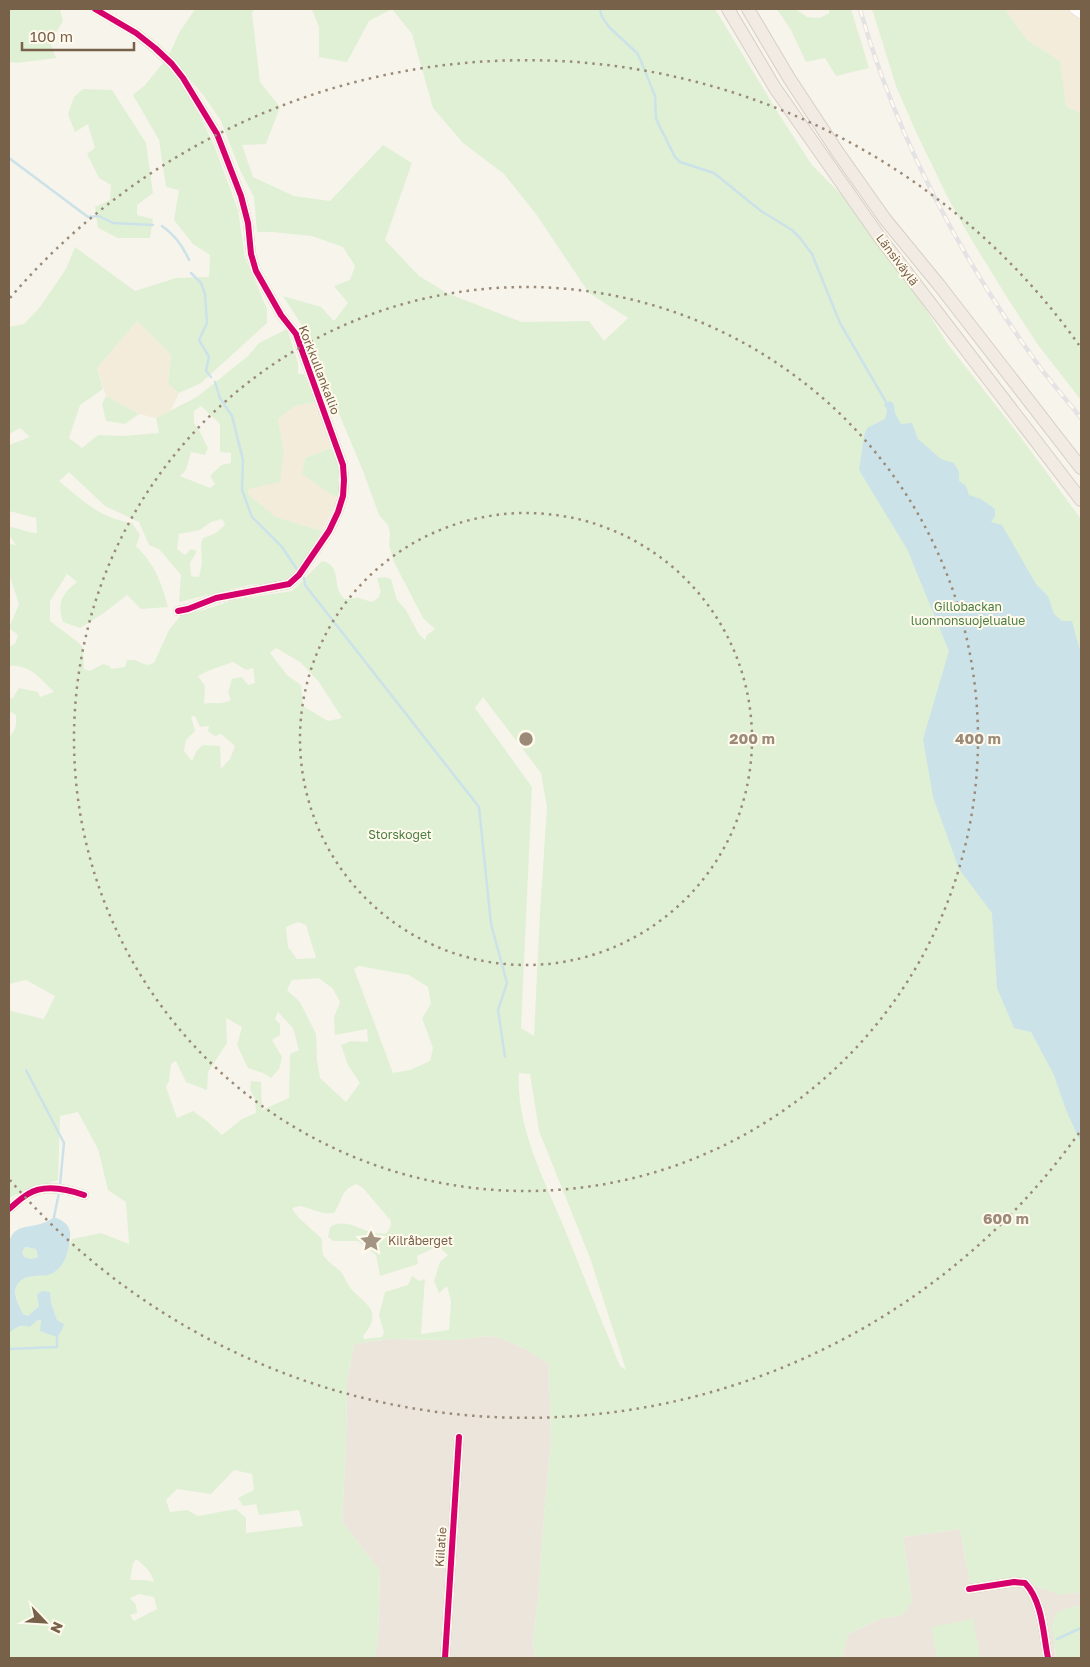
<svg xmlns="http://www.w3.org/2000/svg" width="1090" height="1667" viewBox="0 0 1090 1667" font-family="'Golos Text',sans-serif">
	<rect width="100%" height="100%" fill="#f7f4eb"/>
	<!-- residential -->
	<g fill="#f3ecdb">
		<polygon points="1005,9 1081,9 1081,113 1066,106 1059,61 1027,40"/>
		<polygon points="137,321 171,355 168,384 179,393 171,410 156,418 139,414 106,396 97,368"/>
		<polygon points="316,402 331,448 305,458 302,474 338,499 322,531 276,517 248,494 248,489 284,452 278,419 295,406"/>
	</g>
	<!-- industrial -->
	<g fill="#ebe5dc">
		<polygon points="489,1336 501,1338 526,1349 549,1364 551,1444 544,1515 538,1602 533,1640 535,1658 375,1658 378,1638 380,1571 342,1522 346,1446 347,1382 354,1344 390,1339 453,1340"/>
		<polygon points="960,1529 970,1582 1023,1578 1030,1580 1035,1586 1060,1594 1076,1592 1081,1596 1081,1606 1070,1607 1054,1650 1056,1658 842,1658 848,1634 880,1619 902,1615 912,1601 903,1537"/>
	</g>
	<!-- green -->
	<g fill="#e0f0d5" fill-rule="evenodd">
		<polygon points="9,9 60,9 63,21 50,42 56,58 17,63 9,62"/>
		<path d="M195,9H254L252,13L260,82L280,107L266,144L242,145L253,177L294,196L330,201L383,145L412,163L385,240L419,276L449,294L522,322L589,321L604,341L628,318L589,293L536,214L504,174L463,143L433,108L412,34L392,9H715L780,116L812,165L877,231L947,343L1016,431L1081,519V1596L1076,1592L1060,1595L1035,1586L1030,1580L1023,1578L970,1583L960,1529L903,1537L912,1601L903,1615L880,1619L848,1634L842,1658H535L533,1640L538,1602L544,1515L551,1444L549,1364L526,1349L501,1338L489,1336L453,1340L390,1339L354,1344L347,1382L346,1446L342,1522L380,1571L378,1638L375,1658H9V1334L14,1328L26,1325L36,1321L57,1320L51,1303L39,1306L28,1316L23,1314C16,1301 8,1280 30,1276C37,1275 47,1276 53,1273C65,1265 68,1251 72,1239L101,1233L129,1244L126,1202L108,1190L98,1149L78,1112L60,1116L58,1180L33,1188L9,1198V1006L11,1011L44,1019L55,996L26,980L9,984V738C15,730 17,726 16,715L9,711V697L12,699L19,688L38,692L40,697L54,692C41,679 29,663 9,666V647L15,644L18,635L9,628L19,604L9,574V544L16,545C12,539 7,534 10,527C19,528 27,533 37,533L36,518L9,511V445L30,437L20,428L9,434V327L24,324L40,307L66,269L75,247L135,291L176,278L209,277L210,255L193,244L174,220L179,190L166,187L159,140L133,95L145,85L164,62L175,73L201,118L214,145L238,210L245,257L267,309V323L201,383L179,393L168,384L171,355L137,321L97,368L103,389L80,405L69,438L82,448L98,435L122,436L159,433L156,418L197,397L248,356L259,343L287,329L298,363V374H304L316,402L295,406L278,419L284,452L280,482L248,489V494L276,517L322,531L305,560L286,581L249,585L179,602L181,575L159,549L149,545L139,522L105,506L69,472L59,481C82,500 101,519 132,523L140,535L136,546C155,565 161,581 168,607L141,609L127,595L104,613L80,628L63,622C57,602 61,595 77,582L67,574L50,601V621L79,643L83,648L84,669L90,671L103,664L110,666L111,669L125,667L127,660H134L147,665L154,663L169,630L181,615L204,610L233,600L292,591L322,561C344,566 330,587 345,599L359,598L372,602L378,598L381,592L377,578L384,577L391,579L397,600L406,610L418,633L425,640L427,635L435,629L423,618L394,562L389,545L390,533L388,525L379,515L363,471L303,327L283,296L321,307L334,321L348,303L334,286L350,280L355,266L343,247L312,236L272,232H257L254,197L240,170L221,121L204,96L169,55L179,33ZM201,406L220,424V452L231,453V463L221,465L210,476L215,484L210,488L180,476L186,470L191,452L205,455L208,448L200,432L194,423V411ZM222,519L225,525L216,533L203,538L201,544L202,563L199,577L191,576L190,563L197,551L191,549L185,555L177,549L179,534L200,530L211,522ZM276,648L300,662L319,682L342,718L328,721L303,706L301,685L287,675L270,653ZM233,662L246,670L253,668L255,683L248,685L242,677L232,679L228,693L231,700C220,706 215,701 204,704L205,686L198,676L210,670ZM483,697L541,773L547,807L540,912L534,1036L521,1028L532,787L475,708ZM191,716H195L200,727L209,726L208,731L215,736L221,734L235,746L230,759L221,769L220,746L203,745L197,750L192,761L184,751L186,740L195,731ZM298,922L306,925L316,958L297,959L288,947L286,927ZM359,966L409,975L428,987L431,1004L422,1018L433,1048L430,1061L410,1070L393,1073L354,969ZM319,978L333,989L340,1002L334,1017L335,1035L367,1029L368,1042L351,1041L341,1045L348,1065L360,1083L346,1102L320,1078L317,1060L316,1034L300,1002L287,990L292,980ZM278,1012L293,1028L299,1050L290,1054L289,1098L262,1110L261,1082L251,1081L250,1089L255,1099L256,1113L242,1119L222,1135L208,1122L193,1111L177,1118L166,1087L169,1081L171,1064L176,1061L186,1082L207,1090L208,1072L227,1043L226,1018L242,1027L237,1045L248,1068L263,1073L271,1078L279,1069L282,1057L272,1040L280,1035V1024L275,1019ZM519,1073L530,1074L539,1131L590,1258L626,1370L620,1366C601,1319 582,1272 563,1225C543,1177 516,1126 519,1073ZM357,1184L363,1188L391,1221C391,1226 389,1231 385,1234C381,1233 377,1234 373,1233C359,1229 344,1218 330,1227L328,1237L333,1241H358L376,1255L380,1276L418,1264L417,1256L438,1246L448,1255L440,1262L434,1281L439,1293L447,1286L451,1301L449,1330L421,1334L425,1279L419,1281L412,1276L408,1285L385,1292L379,1315L384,1333L382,1337L364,1339L363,1336C383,1312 368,1306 351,1289C347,1283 345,1278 341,1272C336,1266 328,1263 324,1256C320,1250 324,1244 321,1238L298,1217L292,1209C300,1202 310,1210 320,1212C325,1214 329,1213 334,1213C343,1201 340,1189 357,1184ZM234,1470L252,1474L254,1490L238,1498L243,1506L256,1504L259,1515L299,1510L303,1526L246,1533V1518L236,1509L198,1516L187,1510L170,1512L166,1500L177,1489L211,1494ZM136,1559C144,1565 152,1572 154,1582L146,1580H130L133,1564ZM139,1594L154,1597L157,1609L134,1621L130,1615L137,1613L136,1605L130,1598Z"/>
		<polygon points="312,9 392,9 369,21 347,62 319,57 319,27"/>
		<polygon points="777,9 795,9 807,17 820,18 829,13 829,9 851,9 869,68 836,76 825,58 806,62 791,30"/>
		<polygon points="872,9 1005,9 1027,40 1060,61 1066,106 1081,113 1081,400 1038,345 1008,299 968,234 947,196 915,130 896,86"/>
		<polygon points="83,89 112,90 146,143 153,193 137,205 137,215 153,219 150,238 118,238 98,228 95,207 110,200 111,185 99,178 87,154 95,148 88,124 75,132 68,114 74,97"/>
		<polygon points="106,396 139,414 125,424 106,421 102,404"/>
		<polygon points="331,448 338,465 339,495 335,497 302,474 305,458"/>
		<polygon points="24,1247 36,1249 38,1257 30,1259 24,1257 22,1252"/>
		<polygon points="1081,1606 1081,1658 1056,1658 1052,1625 1056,1613 1070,1607"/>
		<polygon points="973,1619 980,1658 937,1658 931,1627"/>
	</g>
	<!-- water -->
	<g fill="#cce2e9" fill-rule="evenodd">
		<polygon points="890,401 894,404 895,413 901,424 912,423 918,439 941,459 954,463 959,472 959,481 966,486 969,495 981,499 995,509 995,516 991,522 1002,525 1036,584 1048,596 1054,614 1062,621 1072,621 1076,637 1081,652 1081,1143 1066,1110 1054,1075 1031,1032 1014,1028 997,988 992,913 959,869 933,797 923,739 949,651 907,549 859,470 864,436 867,428 885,419 887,410 884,404"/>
		<path d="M54,1217C62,1220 69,1224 70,1232C71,1246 66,1266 53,1273C41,1279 26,1271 17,1285C12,1293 19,1306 23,1314L28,1316L39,1306L37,1294L43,1291L50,1292L51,1303L57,1320L64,1324L62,1330L57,1337L40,1331L41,1320L36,1321L30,1327C21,1324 15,1327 9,1334V1242C15,1223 28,1229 43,1223C47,1222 51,1219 54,1217ZM25,1247L36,1249L38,1257L30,1259L24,1257L22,1252Z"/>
	</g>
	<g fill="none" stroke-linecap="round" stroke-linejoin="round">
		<!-- stream -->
		<g stroke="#cce2e9" stroke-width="2.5">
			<polyline points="600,9 602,17 609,27 637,53 641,61 655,96 656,119 675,157 680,162 714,173 761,211 792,230 800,238 812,254 840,323 886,402"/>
			<polyline points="9,158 88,217 99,216 113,223 153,225"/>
			<path d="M162,226C175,235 183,246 189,260"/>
			<polyline points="191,273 201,283 205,294 207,323 199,340 209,357 206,371 211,377"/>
			<polyline points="215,382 220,398 232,416 243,460 242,490 252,517 282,547 298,571"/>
			<polyline points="304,578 305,585 479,807 491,924 507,983 498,1010 505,1057"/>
			<polyline points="26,1070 64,1143 60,1185"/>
			<polyline points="54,1217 59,1193"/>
			<polyline points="9,1349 57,1347 57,1337"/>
			<polyline points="1057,1639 1081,1628"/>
		</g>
		<defs>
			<g id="minor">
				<polyline points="95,9 136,33 155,48 172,64 183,78 217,134 241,196 248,223 251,254 256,271 281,315 296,334 343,465 344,480 343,496 338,512 329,531 299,575 289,584 216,598 188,609 178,611"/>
				<polyline points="1074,9 1081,14"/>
				<path d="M9,1209C15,1204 21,1198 28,1194C44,1184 67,1189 84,1195"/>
				<path d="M969,1589L1014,1582L1025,1583C1043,1602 1043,1634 1048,1658"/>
				<polyline points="445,1658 459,1437"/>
			</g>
			<g id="highway">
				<polyline points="728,9 775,88 878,235 1081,500"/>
				<polyline points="748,9 789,78 837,151 885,219 939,285 1081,468"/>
			</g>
		</defs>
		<!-- minor casing -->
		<use href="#minor" stroke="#d7d1c9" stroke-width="10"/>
		<!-- highway casing -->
		<use href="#highway" stroke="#d6cfc6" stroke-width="14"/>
		<!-- minor -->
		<use href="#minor" stroke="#fefdfc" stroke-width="9"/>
		<!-- highway -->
		<use href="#highway" stroke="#f2ebe4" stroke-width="12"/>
		<defs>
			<path id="rail" d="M860,9C896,135 957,252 1034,359C1048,379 1065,398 1081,418"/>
		</defs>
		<!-- rail casing -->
		<use href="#rail" stroke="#e5e2e5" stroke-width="4.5"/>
		<!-- rail -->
		<use href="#rail" stroke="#fffaed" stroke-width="2.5" stroke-dasharray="8" stroke-linecap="butt"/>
		<defs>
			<g id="cycleway">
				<polyline points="95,9 136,33 155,48 172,64 183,78 217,134 241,196 248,223 251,254 256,271 281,315 296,334 343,465 344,480 343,496 338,512 329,531 299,575 289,584 216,598 188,609 178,611"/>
				<path d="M9,1209C15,1204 21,1198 28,1194C44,1184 67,1189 84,1195"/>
				<path d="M969,1589L1014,1582L1025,1583C1043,1602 1043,1634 1048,1658"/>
				<polyline points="445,1658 459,1437"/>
			</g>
		</defs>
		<!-- cycleway casing -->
		<use href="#cycleway" stroke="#fffaed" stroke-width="9"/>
		<!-- cycleway -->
		<use href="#cycleway" stroke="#d6006c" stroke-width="6"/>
	</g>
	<!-- distance rings -->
	<g fill="none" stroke="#9b8a77" stroke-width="2.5" stroke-dasharray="2.5 5">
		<circle cx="526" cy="739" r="226"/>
		<circle cx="526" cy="739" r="452"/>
		<path d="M1079 1133A679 679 0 0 1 10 1180M10 298A679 679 0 0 1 1079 345"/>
	</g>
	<!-- icons -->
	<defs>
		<symbol id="sight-bare" viewBox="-9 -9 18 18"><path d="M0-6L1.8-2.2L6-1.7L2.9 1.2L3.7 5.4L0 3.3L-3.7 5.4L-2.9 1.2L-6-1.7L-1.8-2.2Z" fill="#a49482" stroke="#fffaed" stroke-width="2.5" paint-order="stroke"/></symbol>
	</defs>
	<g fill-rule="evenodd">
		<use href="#sight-bare" x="355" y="1225" width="32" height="32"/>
	</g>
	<g text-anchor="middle" stroke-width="4" stroke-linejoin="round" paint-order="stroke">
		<!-- street labels -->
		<g font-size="12" fill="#786149" stroke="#fffaed">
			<text transform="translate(897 260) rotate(53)" y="4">Länsiväylä</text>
			<text transform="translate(319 370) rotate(69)" y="4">Korkkullankallio</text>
			<text transform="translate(441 1547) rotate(-86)" y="4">Kiilatie</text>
		</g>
		<!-- park labels -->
		<g font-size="12" fill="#4a7e40" stroke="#fffaed">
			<text x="968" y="611">Gillobackan<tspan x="968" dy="14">luonnonsuojelualue</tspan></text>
			<text x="400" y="839">Storskoget</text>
		</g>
		<!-- poi labels -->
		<g font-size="12" fill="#786149" stroke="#fffaed" text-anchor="start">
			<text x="388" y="1245">Kilråberget</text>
		</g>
	</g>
	<circle cx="526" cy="739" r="8" fill="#9b8a77" stroke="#fffaed" stroke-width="2.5"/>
	<g font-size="15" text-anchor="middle" font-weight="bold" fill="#9b8a77" stroke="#fffaed" stroke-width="4" stroke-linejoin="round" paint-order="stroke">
		<text x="752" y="744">200 m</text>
		<text x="978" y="744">400 m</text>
		<text x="1006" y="1224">600 m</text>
	</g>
	<!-- border -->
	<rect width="1090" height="1667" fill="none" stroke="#786149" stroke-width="20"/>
	<!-- north arrow -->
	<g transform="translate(45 1622) rotate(115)" stroke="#fffaed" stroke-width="4" paint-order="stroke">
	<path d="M0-4L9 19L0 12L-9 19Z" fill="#786149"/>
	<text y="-8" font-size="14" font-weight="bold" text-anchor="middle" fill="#786149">N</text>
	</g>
	<!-- scale -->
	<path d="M22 42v8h112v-8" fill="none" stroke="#786149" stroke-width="2.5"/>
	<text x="30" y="42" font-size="15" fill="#786149" stroke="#fffaed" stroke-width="4" paint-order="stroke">100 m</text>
</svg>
